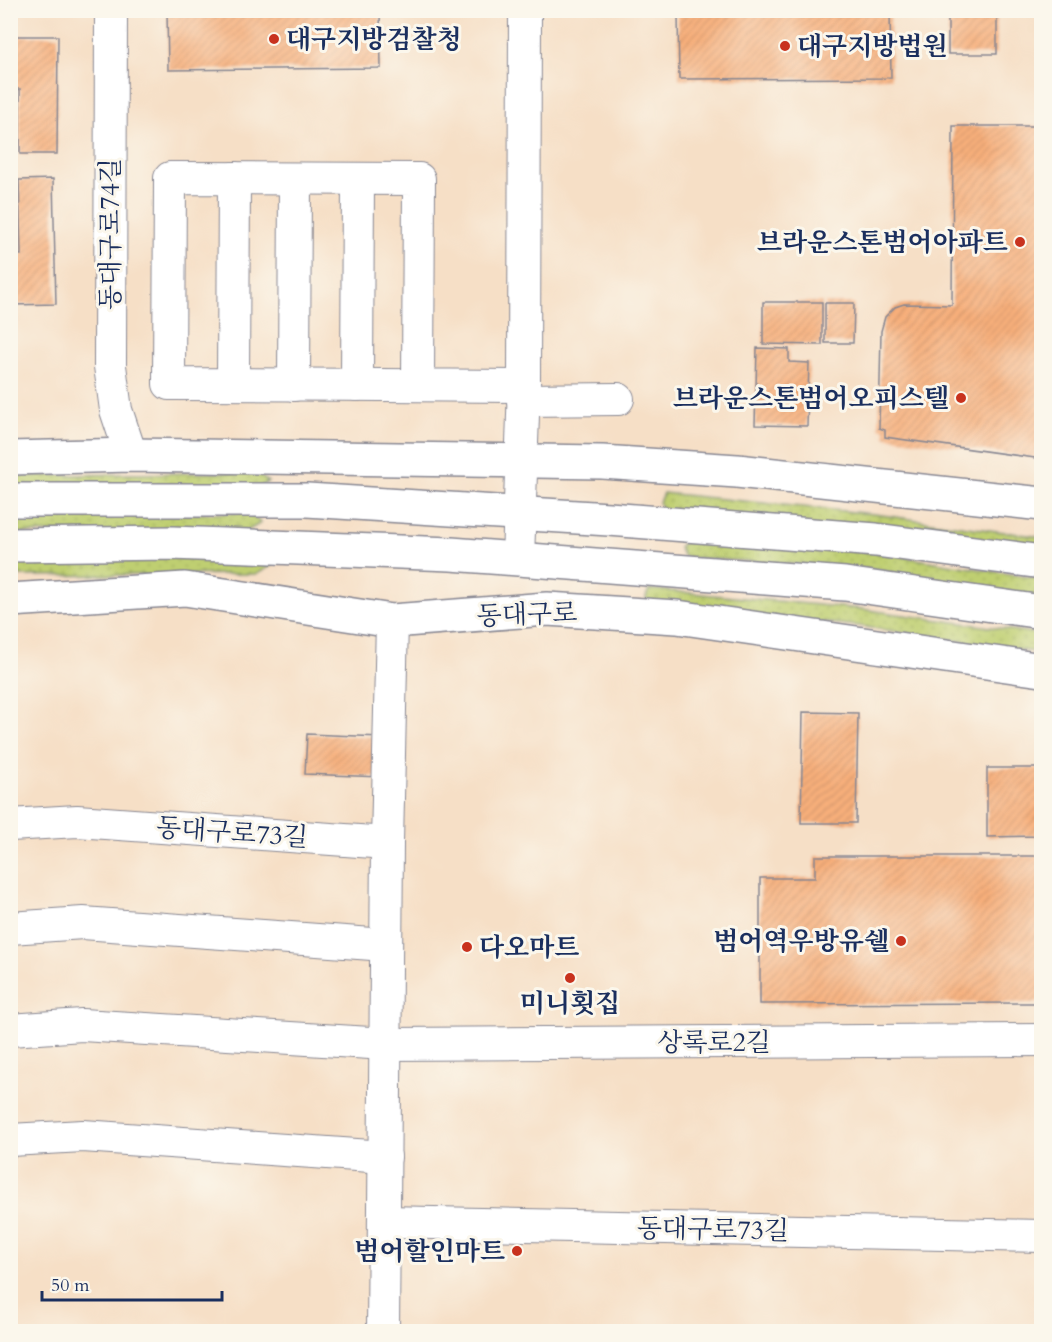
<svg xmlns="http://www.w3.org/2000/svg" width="1052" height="1342" viewBox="0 0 1052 1342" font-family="Cardo,'Noto Serif KR',serif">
	<defs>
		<pattern id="grass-dots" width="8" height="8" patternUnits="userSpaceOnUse" patternTransform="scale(1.5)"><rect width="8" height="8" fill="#bfcf71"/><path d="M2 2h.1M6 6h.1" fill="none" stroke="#a4b264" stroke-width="1.8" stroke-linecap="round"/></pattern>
		<pattern id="building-hatch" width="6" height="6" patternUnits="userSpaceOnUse" patternTransform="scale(1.5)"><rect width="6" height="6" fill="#f7af7a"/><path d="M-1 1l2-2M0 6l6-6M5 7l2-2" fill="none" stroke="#d3976c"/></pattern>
	</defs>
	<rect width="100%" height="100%" fill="#fbf7ec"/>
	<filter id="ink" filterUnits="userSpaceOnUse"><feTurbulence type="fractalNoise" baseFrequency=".0167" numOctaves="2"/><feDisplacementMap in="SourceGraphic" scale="12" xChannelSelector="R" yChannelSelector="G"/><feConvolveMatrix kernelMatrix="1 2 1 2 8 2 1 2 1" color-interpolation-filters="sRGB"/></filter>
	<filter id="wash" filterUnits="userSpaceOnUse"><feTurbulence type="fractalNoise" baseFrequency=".008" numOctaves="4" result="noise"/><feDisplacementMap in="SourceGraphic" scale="24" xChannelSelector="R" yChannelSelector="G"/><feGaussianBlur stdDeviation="1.35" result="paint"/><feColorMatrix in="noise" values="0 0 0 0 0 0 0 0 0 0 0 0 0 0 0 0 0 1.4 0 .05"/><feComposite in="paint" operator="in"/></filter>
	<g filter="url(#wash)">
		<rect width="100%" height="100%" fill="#f6dfc6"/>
		<!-- grass -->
		<g fill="url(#grass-dots)" stroke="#6d7f68" stroke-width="1.5">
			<polygon points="255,472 268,482 254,490 11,492 10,476"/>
			<polygon points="663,493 874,514 1041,537 1041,555 662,511 659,502"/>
			<polygon points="248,513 261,523 247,531 11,533 10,517"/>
			<polygon points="685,540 873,552 1041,579 1041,597 871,569 684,557 679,548"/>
			<polygon points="258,556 271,566 257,574 11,576 10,559"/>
			<polygon points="649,589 861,609 1041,634 1041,653 859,626 649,606 646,597"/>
		</g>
		<g id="blocks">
			<!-- building -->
			<g fill="url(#building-hatch)">
				<polygon points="167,10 380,10 381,68 168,70"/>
				<polygon points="698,10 890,10 891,78 679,79 678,14 698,14"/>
				<rect x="948" y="10" width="49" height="44"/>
				<polygon points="10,36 58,36 57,154 20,154 20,89 10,89"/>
				<polygon points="953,126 1042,126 1042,459 885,437 885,430 879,428 881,331 885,317 895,307 904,304 952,305"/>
				<polygon points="53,179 56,304 11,305 10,255 21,255 19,180"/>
				<polygon points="763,302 822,302 822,345 763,344"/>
				<polygon points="825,303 854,303 853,343 825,343"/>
				<polygon points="757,348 789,349 789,362 809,363 807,426 755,425"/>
				<polygon points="803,712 858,713 856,823 801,823"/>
				<polygon points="307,734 382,737 381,777 305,774"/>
				<polygon points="987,768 1042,768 1042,836 987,837"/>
				<polygon points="815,856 1042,856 1042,1003 760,1004 760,878 815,878"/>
			</g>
		</g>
	</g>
	<g filter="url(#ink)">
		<use href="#blocks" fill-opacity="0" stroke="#888792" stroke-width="1.5"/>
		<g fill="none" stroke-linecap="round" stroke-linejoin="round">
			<defs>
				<g id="minor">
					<polyline points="111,10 110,366 116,410 131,455"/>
					<polyline points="233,384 234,178"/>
					<polyline points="294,385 295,179"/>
					<polyline points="357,385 358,179"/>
					<path d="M418,385L419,179L170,178L169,384C287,384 406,385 524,386"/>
					<polyline points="523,400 618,399"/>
					<polyline points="518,559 524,386 525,10"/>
					<polyline points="10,825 77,821 387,843"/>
					<polyline points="10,928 83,923 386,945"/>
					<polyline points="10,1030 82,1025 386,1044 1042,1040"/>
					<polyline points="10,1140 83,1136 385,1157"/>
					<polyline points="385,1222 1042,1236"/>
					<polyline points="383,1332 387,843 392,621"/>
				</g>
				<g id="major">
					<polyline points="10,458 131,455 602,462 737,471 1042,504"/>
					<polyline points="10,500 307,500 609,519 876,540 1042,562"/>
					<polyline points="10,545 172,543 451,554 845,584 1042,612"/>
					<polyline points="10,600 185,589 392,621 547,609 677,617 1042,670"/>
				</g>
			</defs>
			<!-- minor casing -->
			<use href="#minor" stroke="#888792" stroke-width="34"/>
			<!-- major casing -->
			<use href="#major" stroke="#888792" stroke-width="36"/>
			<!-- minor -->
			<use href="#minor" stroke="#fff" stroke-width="32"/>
			<!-- major -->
			<use href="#major" stroke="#fff" stroke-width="33"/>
		</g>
	</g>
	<!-- markers -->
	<g fill="#c8321e" stroke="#fbf7ec" stroke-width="2">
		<circle cx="274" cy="39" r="6"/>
		<circle cx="785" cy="46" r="6"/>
		<circle cx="1020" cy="242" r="6"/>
		<circle cx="961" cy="398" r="6"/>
		<circle cx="901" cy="941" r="6"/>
		<circle cx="467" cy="947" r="6"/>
		<circle cx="570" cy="978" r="6"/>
		<circle cx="517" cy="1251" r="6"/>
	</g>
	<g text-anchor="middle" stroke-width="6" stroke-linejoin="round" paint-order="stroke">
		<!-- poi labels -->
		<g font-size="26" font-weight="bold" fill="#1b2f5e" stroke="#fbf7ec" text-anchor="end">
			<text x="286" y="48" text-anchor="start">대구지방검찰청</text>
			<text x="797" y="55" text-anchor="start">대구지방법원</text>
			<text x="1008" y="251">브라운스톤범어아파트</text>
			<text x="949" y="407">브라운스톤범어오피스텔</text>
			<text x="889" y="950">범어역우방유쉘</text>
			<text x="479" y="956" text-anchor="start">다오마트</text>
			<text x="570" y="1012" text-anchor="middle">미니횟집</text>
			<text x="505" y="1260">범어할인마트</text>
		</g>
		<!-- street labels -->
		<g font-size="26" fill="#1b2f5e" stroke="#fbf7ec">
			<text transform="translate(110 234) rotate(-90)" y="9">동대구로74길</text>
			<text transform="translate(527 614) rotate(-2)" y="9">동대구로</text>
			<text transform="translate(232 832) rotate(4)" y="9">동대구로73길</text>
			<text x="714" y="1051">상록로2길</text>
			<text transform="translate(713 1229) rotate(1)" y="9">동대구로73길</text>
		</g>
	</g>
	<!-- margin -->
	<rect width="1052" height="1342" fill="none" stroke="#fbf7ec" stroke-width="36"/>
	<!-- scale -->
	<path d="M42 1291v9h180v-9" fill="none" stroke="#1b2f5e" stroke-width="3"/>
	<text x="51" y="1291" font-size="18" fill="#1b2f5e" stroke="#fbf7ec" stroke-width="4.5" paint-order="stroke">50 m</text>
</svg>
